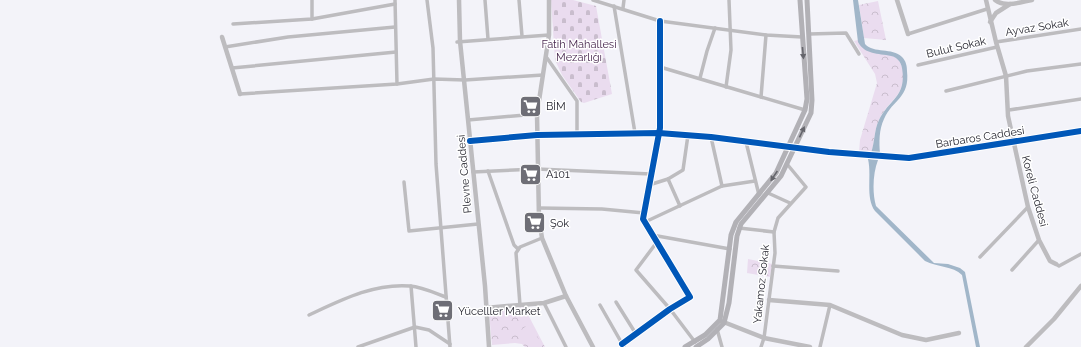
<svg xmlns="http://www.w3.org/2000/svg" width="1081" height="347" viewBox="0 0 1081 347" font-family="Raleway,sans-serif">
	<defs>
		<pattern id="cemetery-stones" width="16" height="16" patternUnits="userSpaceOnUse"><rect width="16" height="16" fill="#eadcef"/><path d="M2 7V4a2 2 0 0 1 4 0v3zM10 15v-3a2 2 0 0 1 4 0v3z" fill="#c9bdcd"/></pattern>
		<pattern id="park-crowns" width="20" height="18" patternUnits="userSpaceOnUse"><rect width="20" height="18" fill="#eadcef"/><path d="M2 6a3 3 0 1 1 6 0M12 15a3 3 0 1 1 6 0" fill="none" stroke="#c9bdcd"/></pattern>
	</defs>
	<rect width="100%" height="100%" fill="#f3f3f9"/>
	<!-- cemetery -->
	<polygon fill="url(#cemetery-stones)" points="551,0 573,0 596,6 612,94 584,103 581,102 562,75 555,60"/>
	<!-- park -->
	<g fill="url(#park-crowns)">
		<polygon points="878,1 886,40 864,38 859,5"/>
		<path d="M858,40C864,53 877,53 889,55C896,56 900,60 902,67C909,95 888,99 879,120C874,130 875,142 871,153L859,152L860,140L877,83L875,74L854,41Z"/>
		<polygon points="748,259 772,264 770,277 747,273"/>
		<polygon points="524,307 545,347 525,347 522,344 515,343 492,345 489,313 491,310"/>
	</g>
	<!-- pitch -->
	<polygon fill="#eadcef" points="530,324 539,340 530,345 522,329"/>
	<!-- water -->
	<g fill="#a1b6c9">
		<path d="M853,0H858L865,44C874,54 892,47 902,57C906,61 907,66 907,71C910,98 893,99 884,119C879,129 879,143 880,153H871C875,142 874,130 879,120C889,99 907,97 902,68C901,62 897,57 891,56C878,53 865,55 858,42Z"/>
		<path d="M868,159L878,160C873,173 872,192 876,206L934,263L948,264L960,268L965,272L980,347H976L962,275C953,266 937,267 925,261L875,211C865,197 872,176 868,159Z"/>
	</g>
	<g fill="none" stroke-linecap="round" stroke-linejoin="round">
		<!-- minor -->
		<g stroke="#bdbcbf" stroke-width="3.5">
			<polyline points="312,0 312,19"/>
			<polyline points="395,0 397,84"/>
			<polyline points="427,0 433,48 436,164 450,347"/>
			<polyline points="485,0 488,39"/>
			<polyline points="519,0 522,36"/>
			<polyline points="593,0 660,21 766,35 802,37"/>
			<polyline points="614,6 635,133"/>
			<polyline points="623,8 624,0"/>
			<polyline points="233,24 312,19 395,4"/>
			<polyline points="809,34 846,33 859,54"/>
			<polyline points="908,34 987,9"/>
			<polyline points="457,42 549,35"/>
			<polyline points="996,42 1081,29"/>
			<polyline points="225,47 288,37 395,27"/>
			<polyline points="547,58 577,101 577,134"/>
			<polyline points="918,65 997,47"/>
			<polyline points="660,67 805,110"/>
			<polyline points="232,68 396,52"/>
			<polyline points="700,78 707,51 715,28"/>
			<polyline points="726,87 731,50 729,0"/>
			<polyline points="946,91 1027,71 1081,64"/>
			<polyline points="240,94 397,84 434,79 465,80 543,75"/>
			<polyline points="761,97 766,35"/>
			<polyline points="1009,110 1081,99"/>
			<polyline points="468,120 537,114"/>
			<polyline points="711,137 722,186"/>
			<path d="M470,141C549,133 630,130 709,137C767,142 824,155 881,156"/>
			<polyline points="746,142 759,195"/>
			<polyline points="488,171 514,245 518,249"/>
			<polyline points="473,172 537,169 651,174"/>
			<polyline points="668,179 680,206"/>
			<polyline points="404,182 409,231 478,224"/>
			<polyline points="649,185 668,179 683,170 688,135"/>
			<polyline points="768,193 790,203"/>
			<polyline points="539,208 602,209 644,213"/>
			<polyline points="645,222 722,186 755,181"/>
			<polyline points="739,228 774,232"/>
			<polyline points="652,235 730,249"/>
			<polyline points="657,242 636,270 670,309 695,342"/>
			<polyline points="980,257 1028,207"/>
			<polyline points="1056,264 1059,266 1081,254"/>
			<polyline points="773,266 838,271"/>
			<polyline points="1012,270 1039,240"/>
			<polyline points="411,286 416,347"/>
			<polyline points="616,302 636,334"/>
			<polyline points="544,303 566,347"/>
			<polyline points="520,305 516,253 520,247 542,238"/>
			<polyline points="600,305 624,347"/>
			<path d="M309,315C341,300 374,283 410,286C422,287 435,293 446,297"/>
			<polyline points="717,329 722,347"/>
			<polyline points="622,344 670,309 690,297 643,219 660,128 660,21"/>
			<polyline points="358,347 415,327 429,330 450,344"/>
			<polyline points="761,347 764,338 775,253 774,232 778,218 806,187 787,164"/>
			<polyline points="820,347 830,305"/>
		</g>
		<!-- tertiary -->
		<g stroke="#bdbcbf" stroke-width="4.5">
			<polyline points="459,0 460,41 485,286 489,347"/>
			<polyline points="549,0 549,35 537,114 539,219 542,238 566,296 593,347"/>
			<polyline points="897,0 908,34"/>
			<polyline points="986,0 996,42 1006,76 1008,116 1028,207 1039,240 1050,261 1056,264"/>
			<path d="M995,0C1005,8 1021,2 1032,0"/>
			<polyline points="990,22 996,13 1010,4"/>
			<polyline points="222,37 240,94"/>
			<polyline points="881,156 909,158 1081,131"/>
			<polyline points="769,300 830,305 902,335 926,340 959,333"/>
			<polyline points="485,308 544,303 566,296"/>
			<polyline points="721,321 764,338 810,347"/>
			<polyline points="1026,347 1054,319 1081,286"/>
		</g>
		<!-- secondary -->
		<g stroke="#b2b1b6" stroke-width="5">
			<polyline points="685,347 705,335 720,320 731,235 736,222 776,173 805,110 807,99 800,0"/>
			<polyline points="696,347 708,339 724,323 729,303 737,236 741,224 781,176 811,113 812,100 807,0"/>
		</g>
		<defs>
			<g id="cycleway">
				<polyline points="470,141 537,135 659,133 711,137 829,152 909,158 1081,131"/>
				<polyline points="622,344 670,309 690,297 643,219 660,128 660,21"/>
			</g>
		</defs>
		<!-- cycleway casing -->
		<use href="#cycleway" stroke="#fff" stroke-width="8"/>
		<!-- cycleway -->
		<use href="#cycleway" stroke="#0057b8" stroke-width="6"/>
	</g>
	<!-- one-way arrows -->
	<defs><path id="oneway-solid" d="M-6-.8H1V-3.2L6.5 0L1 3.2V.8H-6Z"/></defs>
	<g fill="#65656c">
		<use href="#oneway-solid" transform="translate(803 53) rotate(85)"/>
		<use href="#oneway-solid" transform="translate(802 132) rotate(-65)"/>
		<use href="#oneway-solid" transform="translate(774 176) rotate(124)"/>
	</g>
	<!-- icons -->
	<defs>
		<symbol id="supermarket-square" viewBox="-11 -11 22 22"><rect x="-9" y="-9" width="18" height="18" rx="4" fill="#6e6e76" stroke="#fff"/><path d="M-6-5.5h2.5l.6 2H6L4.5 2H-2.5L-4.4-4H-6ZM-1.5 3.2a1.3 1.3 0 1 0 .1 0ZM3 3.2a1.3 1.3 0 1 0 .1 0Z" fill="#fff"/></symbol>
	</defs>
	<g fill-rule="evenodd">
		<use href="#supermarket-square" x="518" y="94" width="25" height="25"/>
		<use href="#supermarket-square" x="518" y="162" width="25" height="25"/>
		<use href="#supermarket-square" x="522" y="210" width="25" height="25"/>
		<use href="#supermarket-square" x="430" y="298" width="25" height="25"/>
	</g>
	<g text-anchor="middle" stroke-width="3" stroke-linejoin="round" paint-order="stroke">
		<!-- street labels -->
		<g font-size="11" fill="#262630" stroke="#fff">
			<text transform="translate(1037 27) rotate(-9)" y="4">Ayvaz Sokak</text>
			<text transform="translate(956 47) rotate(-13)" y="4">Bulut Sokak</text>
			<text transform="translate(980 137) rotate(-9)" y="4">Barbaros Caddesi</text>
			<text transform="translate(464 174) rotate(-95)" y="4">Plevne Caddesi</text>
			<text transform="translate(1035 191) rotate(75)" y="4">Koreli Caddesi</text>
			<text transform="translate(761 284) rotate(-84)" y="4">Yakamoz Sokak</text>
		</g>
		<!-- park labels -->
		<g font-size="11" fill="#47264d" stroke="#fff">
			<text x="579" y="48">Fatih Mahallesi<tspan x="579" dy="13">Mezarlığı</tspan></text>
		</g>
		<!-- poi labels -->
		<g font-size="11" fill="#262630" stroke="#fff" text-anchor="start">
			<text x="546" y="110">BİM</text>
			<text x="546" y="178">A101</text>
			<text x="550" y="227">Şok</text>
			<text x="458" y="315">Yücelller Market</text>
		</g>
	</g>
</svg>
